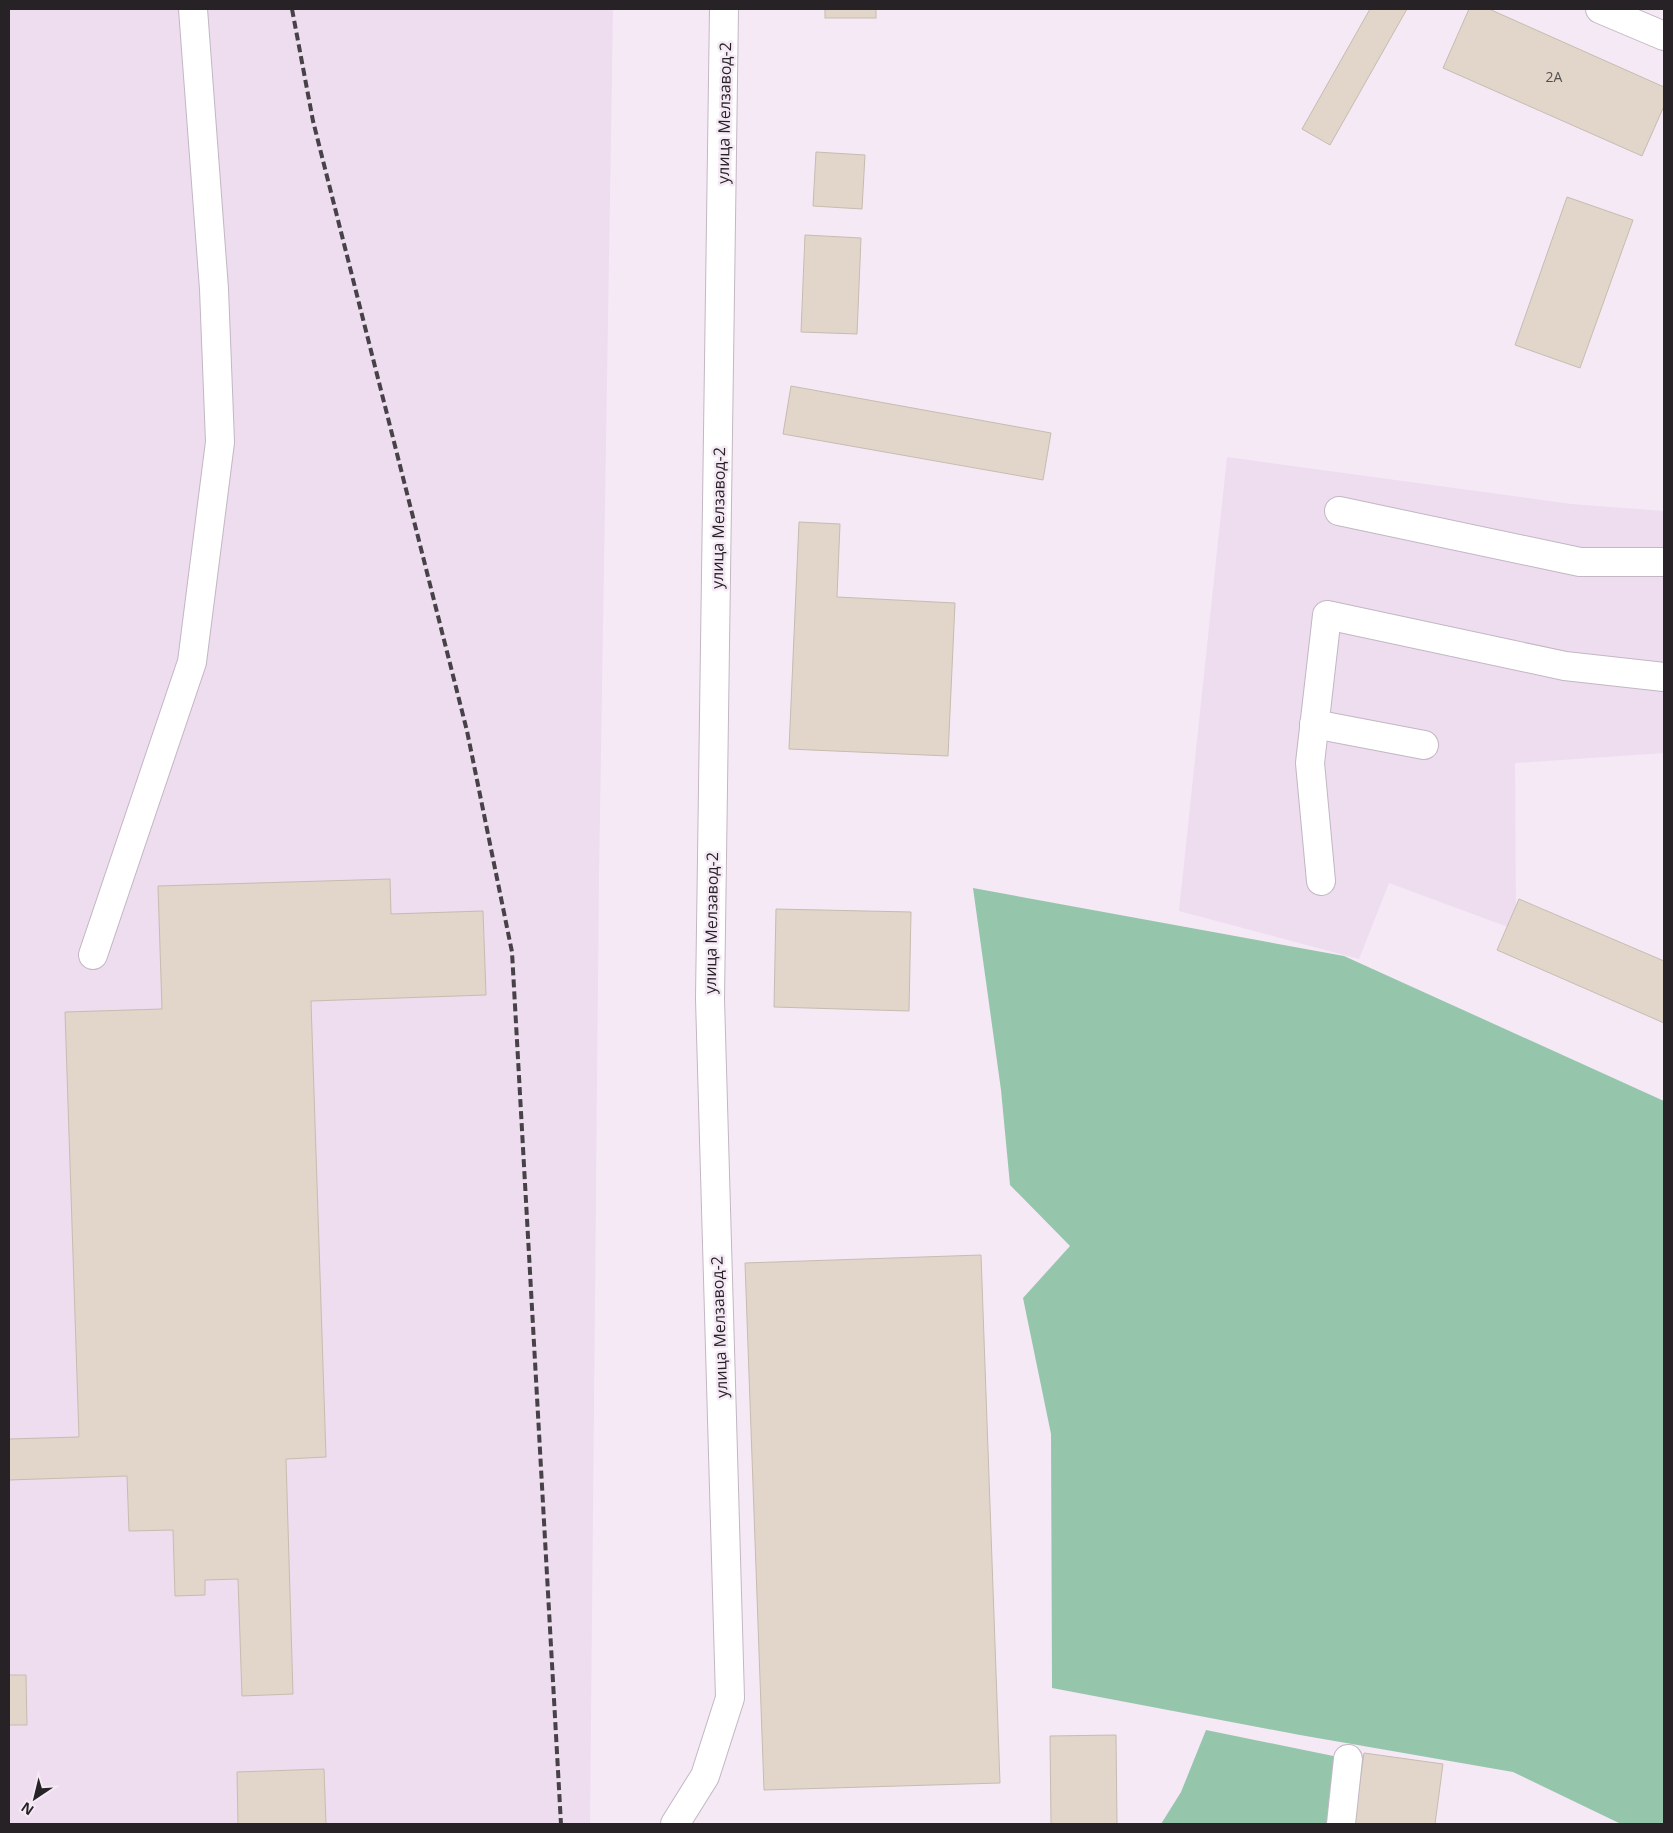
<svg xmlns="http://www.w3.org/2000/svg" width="1673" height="1833" viewBox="0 0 1673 1833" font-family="'Open Sans',sans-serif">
	<rect width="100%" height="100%" fill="#f5e9f6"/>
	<!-- built -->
	<g fill="#eedcef">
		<polygon points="9,9 613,9 599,874 590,1824 9,1824"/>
		<polygon points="1227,457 1571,504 1664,511 1664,753 1515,763 1516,930 1389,883 1359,959 1179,911"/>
	</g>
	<!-- forest -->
	<g fill="#95c6ab">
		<polygon points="973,888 1344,956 1664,1101 1664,1824 1621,1824 1513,1772 1300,1735 1052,1688 1051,1434 1023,1298 1070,1246 1010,1185 1001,1090"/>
		<polygon points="1206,1730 1348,1759 1337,1824 1161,1824 1181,1792"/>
	</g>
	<!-- building -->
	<g fill="#e2d6ca" stroke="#c7bcb0">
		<rect x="825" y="9" width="51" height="9"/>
		<polygon points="1370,9 1407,9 1330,145 1302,129"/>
		<polygon points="1469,9 1489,9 1664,87 1664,106 1642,156 1443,68"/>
		<polygon points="816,152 865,155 862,209 813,206"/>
		<polygon points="1567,197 1633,220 1580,368 1515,345"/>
		<polygon points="805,235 861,238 857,334 801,332"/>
		<polygon points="791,386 1051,433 1043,480 783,434"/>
		<polygon points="799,522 840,524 837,597 955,603 948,756 789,749"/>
		<polygon points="390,879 391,914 483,911 486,995 311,1001 326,1457 286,1459 293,1694 242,1696 238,1579 205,1580 205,1595 175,1596 173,1530 129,1531 127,1476 9,1480 9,1439 79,1437 65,1012 162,1009 158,886"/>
		<polygon points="1519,899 1664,961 1664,1023 1497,950"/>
		<polygon points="776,909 911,912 909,1011 774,1007"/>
		<polygon points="981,1255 1000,1783 764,1790 745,1263"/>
		<polygon points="9,1675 26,1675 27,1725 9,1725"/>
		<polygon points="1116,1735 1117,1824 1051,1824 1050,1736"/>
		<polygon points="1364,1753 1443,1764 1435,1824 1354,1824"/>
		<polygon points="324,1769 326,1824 238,1824 237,1772"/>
	</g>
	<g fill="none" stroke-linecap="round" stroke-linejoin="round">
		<defs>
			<g id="minor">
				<polyline points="1600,9 1664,36"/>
				<polyline points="1339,511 1580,562 1664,562"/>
				<polyline points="1314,724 1424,745"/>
				<polyline points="1321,881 1310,763 1327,615 1565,666 1664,677"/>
				<polyline points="93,955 192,662 220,442 214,289 193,9"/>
				<polyline points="675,1824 705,1776 730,1698 710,999 724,9"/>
				<polyline points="1341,1824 1348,1759"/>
			</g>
		</defs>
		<!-- minor casing -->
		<use href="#minor" stroke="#c2b7c3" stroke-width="30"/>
		<!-- minor -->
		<use href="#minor" stroke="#fff" stroke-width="28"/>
		<!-- rail -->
		<polyline stroke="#474247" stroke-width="4" stroke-dasharray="8 4" stroke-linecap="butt" points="292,9 313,121 467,731 512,952 561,1824"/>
	</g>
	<g text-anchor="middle" stroke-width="5" stroke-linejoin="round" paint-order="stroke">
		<!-- number labels -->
		<g font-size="14" fill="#554f4f">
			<text x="1554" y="82">2А</text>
		</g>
		<!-- street labels -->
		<g font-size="16" fill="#262226" stroke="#f5e9f6">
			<text transform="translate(724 113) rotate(-89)" y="6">улица Мелзавод-2</text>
			<text transform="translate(718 518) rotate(-89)" y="6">улица Мелзавод-2</text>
			<text transform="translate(711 923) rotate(-89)" y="6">улица Мелзавод-2</text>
			<text transform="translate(719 1327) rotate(-92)" y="6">улица Мелзавод-2</text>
		</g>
	</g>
	<!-- border -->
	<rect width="1673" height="1833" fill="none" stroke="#262226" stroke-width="20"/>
	<!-- north arrow -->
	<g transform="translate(35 1798) rotate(215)" stroke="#f5e9f6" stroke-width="4" paint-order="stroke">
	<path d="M0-4L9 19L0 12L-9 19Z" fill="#262226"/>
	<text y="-8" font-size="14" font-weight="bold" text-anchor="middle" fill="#262226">N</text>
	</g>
</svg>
